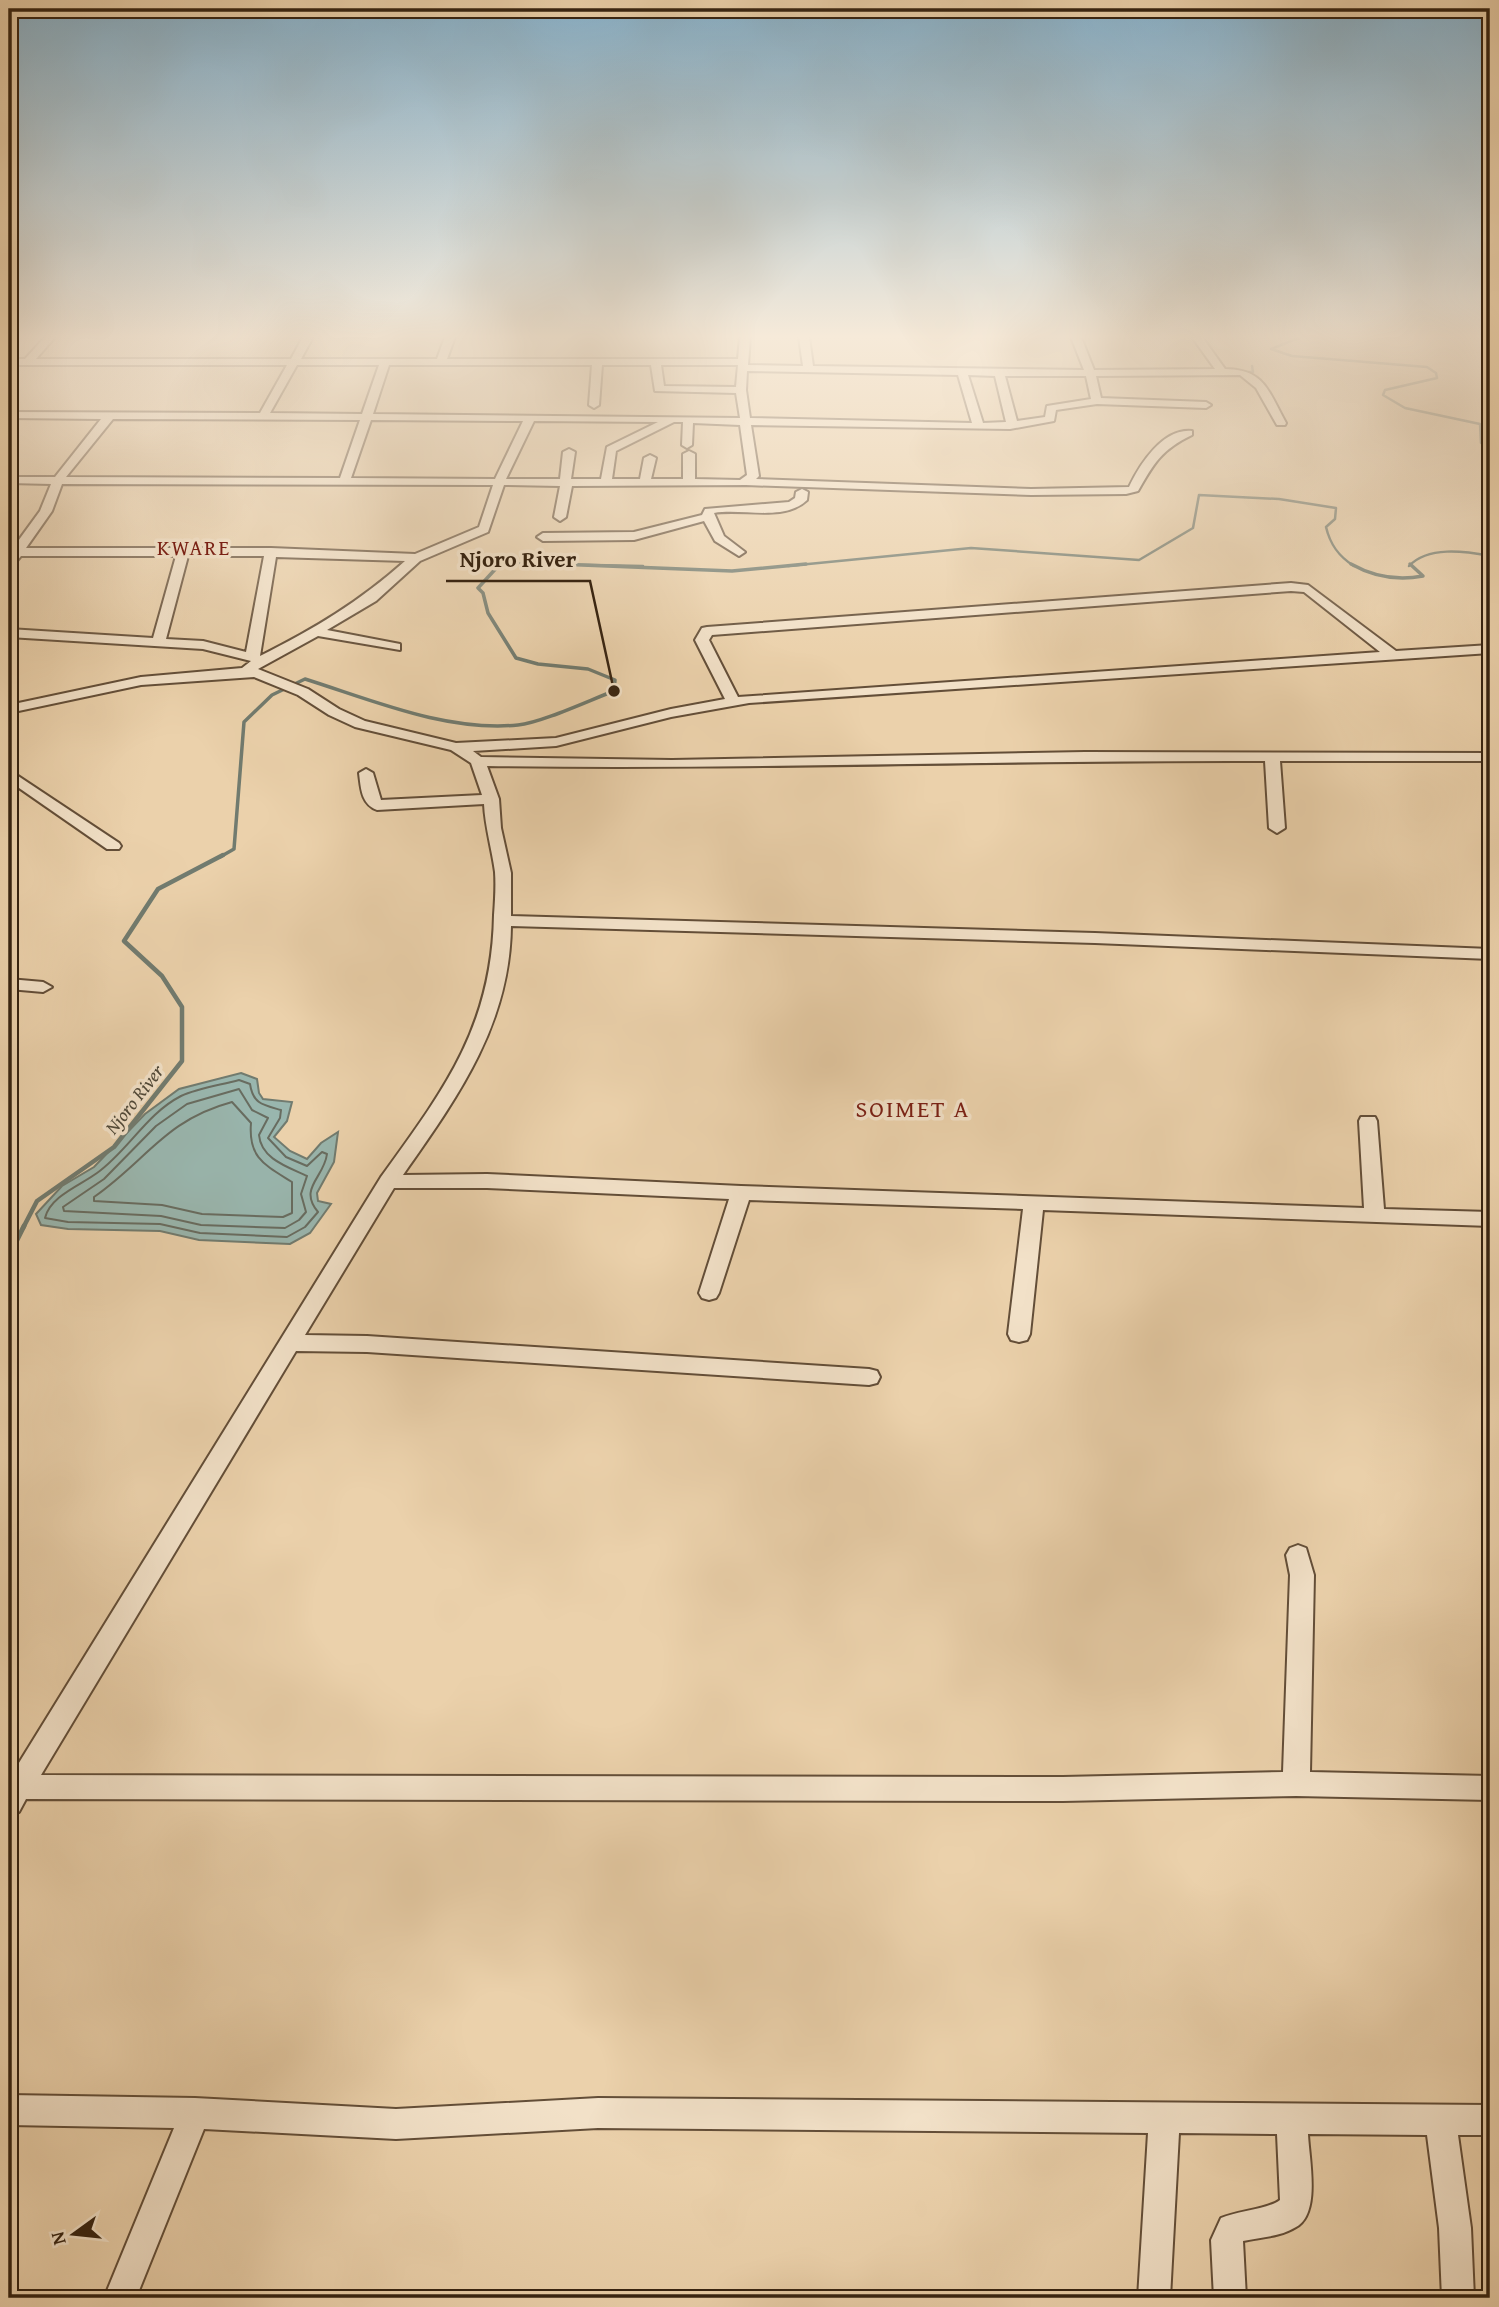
<svg xmlns="http://www.w3.org/2000/svg" width="1499" height="2307" viewBox="0 0 1499 2307" font-family="'Gentium Book Plus',serif">
	<rect width="100%" height="100%" fill="#ebd1ab"/>
	<filter id="stains"><feTurbulence type="fractalNoise" baseFrequency=".00286" numOctaves="4"/><feColorMatrix values="0 0 0 0 .2 0 0 0 0 .09 0 0 0 0 .02 0 0 0 .5 -.17"/></filter>
	<radialGradient id="worn" r=".72"><stop offset=".6" stop-color="#630" stop-opacity="0"/><stop offset="1" stop-color="#630" stop-opacity=".3"/></radialGradient>
	<!-- water -->
	<polygon fill="#99b6ae" stroke="#717b6f" stroke-width="2" points="241,1073 257,1079 259,1093 263,1099 292,1102 287,1121 274,1137 290,1151 307,1159 321,1143 338,1132 334,1162 317,1193 318,1201 331,1204 310,1233 290,1244 199,1240 160,1231 68,1229 41,1225 36,1214 62,1186 94,1167 145,1114 179,1089"/>
	<g fill="none" stroke-linecap="round" stroke-linejoin="round">
		<!-- shore -->
		<g stroke="#686c60" stroke-width="2">
			<path d="M239,1080L250,1084C253,1104 263,1105 281,1110L280,1118L268,1138L286,1157L307,1166L322,1152L327,1154C324,1178 298,1188 318,1212L305,1227L287,1237L200,1233L160,1224L68,1222L45,1218C50,1196 81,1185 97,1173C128,1151 146,1114 181,1096C198,1088 221,1085 239,1080Z"/>
			<path d="M239,1089L252,1110L268,1118L259,1135C261,1159 288,1167 307,1176L301,1194L306,1212L299,1220L285,1228L201,1225L161,1216L64,1211L63,1207L104,1179L156,1126L187,1104Z"/>
			<path d="M232,1102L251,1123C248,1158 265,1165 292,1182V1213L283,1217L202,1214L162,1205L94,1201V1197C147,1160 165,1120 232,1102Z"/>
		</g>
		<!-- stream-far3 -->
		<g stroke="#717b6f" stroke-width="2.5">
			<polyline points="1301,337 1271,349 1292,356 1427,367 1436,373 1437,378 1385,390 1383,395 1405,408 1480,424 1481,443 1490,448"/>
			<polyline points="1239,372 1253,372 1252,366"/>
			<polyline points="499,566 501,563 643,566"/>
			<path d="M788,566L971,548L1139,560L1193,528L1199,495L1279,499L1336,508L1335,519L1326,527C1330,544 1338,556 1354,566"/>
			<path d="M1409,566C1428,546 1464,551 1490,556"/>
		</g>
		<!-- stream-far2 -->
		<g stroke="#717b6f" stroke-width="3.5">
			<polyline points="557,564 732,571 806,564"/>
			<path d="M1351,564C1374,577 1397,581 1423,576L1410,564"/>
			<path d="M220,857L234,849L244,722L272,695L305,679C372,700 446,732 518,725C541,723 590,700 614,691L615,680L588,669L538,664L516,658L488,613L483,593L478,588L500,564"/>
		</g>
		<!-- stream-far1 -->
		<polyline stroke="#717b6f" stroke-width="4.5" points="23,1228 37,1201 114,1147 182,1061 182,1007 162,976 124,941 158,889 223,855"/>
		<!-- stream -->
		<polyline stroke="#717b6f" stroke-width="5" points="9,1256 24,1226"/>
		<defs>
			<g id="minor">
				<path d="M45,337H55L36,359H291L303,337H313L301,359H437L445,337H455L447,359H738L740,337H750L748,365L803,366L799,337H809L813,366L1084,370L1071,337H1081L1094,370L1215,369L1192,337H1202L1225,369C1265,369 1269,393 1286,423L1285,425H1277L1256,388L1240,375L1096,376L1101,398L1206,402L1211,405L1206,408L1097,404L1056,410L1054,421L1010,429L751,425L759,476L756,479L1031,489L1129,487C1140,464 1163,428 1192,431V435C1161,450 1154,463 1138,491L1126,494L1031,495L746,485L572,486L566,517L560,521L554,517L560,486L504,485L488,532L420,561L376,601L327,630L400,644V650L318,636L258,669L308,689L339,709L365,721L456,743L556,738L671,709L725,699L695,640L702,628L707,627L1291,583L1308,585L1396,651L1490,645V653L749,703L671,717L556,746L473,751L481,757L672,760L1085,752L1490,753V761H1280L1285,828L1277,833L1269,828L1265,761C1006,760 746,770 487,766L499,799L501,828L511,873V916L1095,933L1490,949V959L1095,943L511,926C510,1025 457,1098 403,1175L487,1174L741,1186L1364,1208L1359,1121L1361,1117H1375L1377,1121L1384,1209L1490,1212V1226L1043,1210L1030,1334L1027,1340L1019,1342L1011,1340L1008,1334L1023,1209L749,1200L719,1293L716,1298L709,1300L702,1298L699,1293L729,1199L487,1188H394L305,1335L367,1336L869,1369L877,1371L880,1377L877,1383L869,1385L367,1352L296,1351L41,1775L1063,1777L1283,1772L1290,1575L1286,1555L1290,1548L1298,1545L1306,1548L1314,1575L1310,1772L1490,1776V1800L1296,1796L1063,1801L26,1799L19,1812L9,1815V1779L381,1177C444,1090 492,1027 494,915C495,901 496,886 495,872C492,849 485,827 484,804L377,810C361,804 361,788 359,773L366,769L373,773L381,800L482,795L471,763L451,750L355,727L329,715L298,695L254,677L141,685L9,713V705L141,677L242,668L251,661L203,649L9,637V629L153,638L176,556H21L16,562H9V548H13L40,511L51,484L9,483V477H55L101,419L9,418V412L260,413L287,365H9V359H25ZM297,365H379L362,414L270,413ZM389,365H592L589,405L594,408L599,405L602,365H651L655,391L736,393L740,418L373,414ZM661,365H738L736,387L664,386ZM747,371L958,375L972,423L750,418L746,390ZM968,375L995,376L1006,422L983,423ZM1005,376H1086L1091,399L1047,406L1045,417L1017,421ZM113,419L360,420L340,478L66,477ZM371,420L523,421L495,479L351,478ZM534,421L658,422L607,447L601,479H571L575,452L569,449L563,452L560,479H506ZM674,422H683L682,445L687,448L692,445L693,423L740,425L747,475L740,480L695,479V454L689,451L683,454V479H651L656,458L650,455L644,458L640,479H612L616,451ZM62,484L493,485L479,527L415,554L271,548H26L52,511ZM188,556H264L246,652L203,641L166,639ZM276,557L405,561C359,602 314,629 260,656ZM1291,591L1304,592L1380,652L738,697L709,640L712,635Z"/>
				<path d="M802,489L808,492L807,500C784,522 743,508 714,513L724,536L745,552L739,556L715,541L704,521L634,540L543,541L537,537L543,533L634,532L702,515L705,509L789,502L795,498L796,492Z"/>
				<polygon points="9,770 119,843 121,846 119,849 107,849 9,781"/>
				<polygon points="9,979 43,982 52,987 43,992 9,989"/>
				<path d="M9,2095L195,2098L396,2109L598,2098L1490,2105V2135H1458L1471,2228L1474,2298H1442L1439,2228L1427,2135L1308,2134C1309,2159 1321,2213 1296,2227C1280,2237 1261,2237 1243,2241L1246,2298H1214L1211,2240L1221,2218C1237,2211 1269,2209 1280,2200L1277,2134L1179,2133L1170,2298H1138L1148,2133L598,2128L396,2139L204,2129L136,2298H104L174,2128L9,2125Z"/>
			</g>
		</defs>
		<!-- minor casing -->
		<use href="#minor" stroke="#634e38" stroke-width="4"/>
		<!-- minor -->
		<use href="#minor" fill="#f2e1c8" fill-rule="evenodd"/>
	</g>
	<!-- sky -->
	<linearGradient id="sky" x2="0" y2="1"><stop stop-color="#88b5d1"/><stop offset="0.51" stop-color="#f6ead9"/><stop offset="1" stop-color="#f6ead9" stop-opacity="0"/></linearGradient>
	<rect width="1499" height="660" fill="url(#sky)"/>
	<g text-anchor="middle" stroke-width="7" stroke-linejoin="round" paint-order="stroke">
		<!-- far-water labels -->
		<g font-size="19" font-style="italic" fill="#4f4838" stroke="#f2e1c8">
			<text transform="translate(134 1099) rotate(-52)" y="7">Njoro River</text>
		</g>
		<!-- far-quarter labels -->
		<g font-size="21" letter-spacing="2" fill="#7a1f14" stroke="#f2e1c8">
			<text x="194" y="555">KWARE</text>
		</g>
		<!-- quarter labels -->
		<g font-size="24" letter-spacing="2" fill="#7a1f14" stroke="#f2e1c8">
			<text x="913" y="1117">SOIMET A</text>
		</g>
	</g>
	<!-- callouts -->
	<path fill="none" stroke="#362311" stroke-width="2.5" d="M614 691L590 581H446"/>
	<circle fill="#362311" stroke="#f2e1c8" stroke-width="2.5" cx="614" cy="691" r="7"/>
	<g font-size="23" text-anchor="middle" font-weight="bold" fill="#362311" stroke="#f2e1c8" stroke-width="7" stroke-linejoin="round" paint-order="stroke">
		<text x="518" y="567">Njoro River</text>
	</g>
	<!-- margin -->
	<rect width="1499" height="2307" fill="none" stroke="#ebd1ab" stroke-width="35"/>
	<rect x="10" y="10" width="1478" height="2286" fill="none" stroke="#362311" stroke-width="3.5"/>
	<rect x="18" y="18" width="1464" height="2272" fill="none" stroke="#362311" stroke-width="2"/>
	<!-- north arrow -->
	<g transform="translate(74 2234) rotate(255)" stroke="#f2e1c8" stroke-width="5" paint-order="stroke">
	<path d="M0-5L12 26L0 18L-12 26Z" fill="#362311"/>
	<text y="-10" font-size="19" font-weight="bold" text-anchor="middle" fill="#362311">N</text>
	</g>
	<rect width="100%" height="100%" filter="url(#stains)"/>
	<rect width="100%" height="100%" fill="url(#worn)"/>
</svg>
